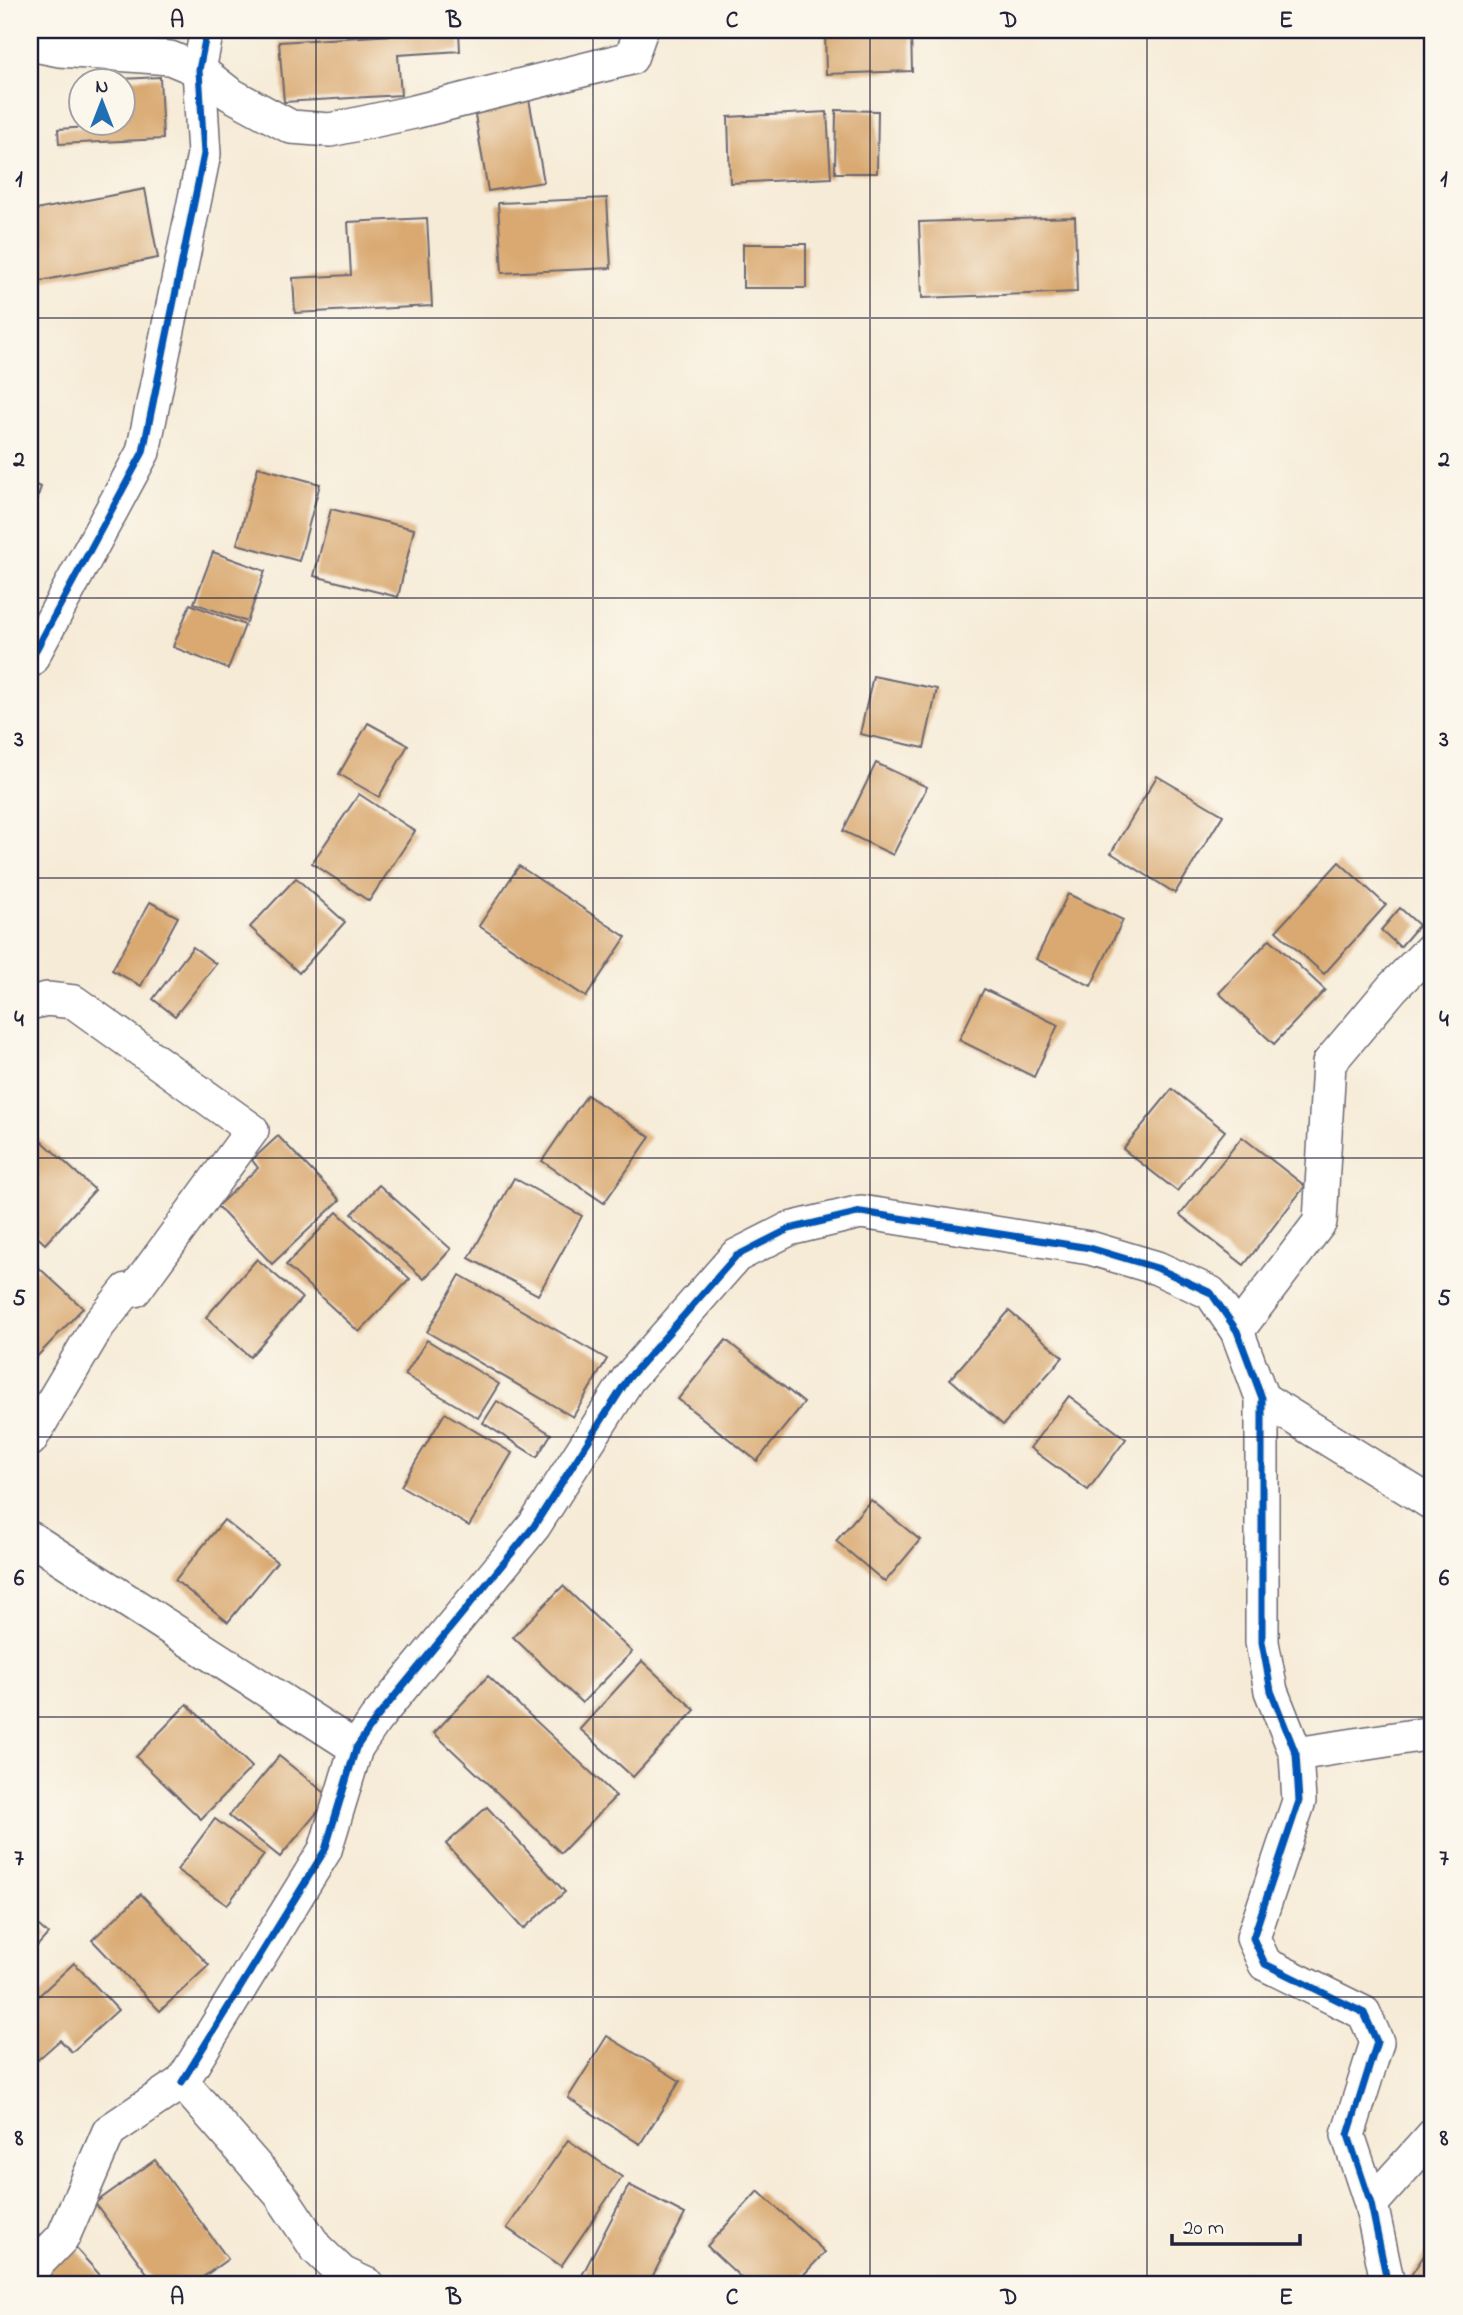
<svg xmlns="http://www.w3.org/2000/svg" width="1463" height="2315" viewBox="0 0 1463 2315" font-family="'Indie Flower',sans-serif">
	<rect width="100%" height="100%" fill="#fbf7ec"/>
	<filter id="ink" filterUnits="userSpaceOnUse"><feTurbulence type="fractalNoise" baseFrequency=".0143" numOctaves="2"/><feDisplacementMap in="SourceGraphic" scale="14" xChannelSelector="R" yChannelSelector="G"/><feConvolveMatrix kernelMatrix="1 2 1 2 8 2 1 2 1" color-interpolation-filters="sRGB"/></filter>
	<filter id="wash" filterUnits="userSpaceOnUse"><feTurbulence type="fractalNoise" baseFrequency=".00686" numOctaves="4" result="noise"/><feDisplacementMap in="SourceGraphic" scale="28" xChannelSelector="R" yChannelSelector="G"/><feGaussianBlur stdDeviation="1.57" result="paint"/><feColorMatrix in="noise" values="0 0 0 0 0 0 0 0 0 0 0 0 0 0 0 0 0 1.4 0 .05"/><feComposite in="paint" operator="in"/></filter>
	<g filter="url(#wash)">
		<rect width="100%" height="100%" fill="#f6ebd7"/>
		<g id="blocks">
			<!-- building -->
			<g fill="#d9a971">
				<polygon points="825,30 911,30 912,71 826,74"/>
				<polygon points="459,31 460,51 398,55 401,95 284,102 279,42"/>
				<polygon points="160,77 163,139 59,144 58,129 89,127 89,122 122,122 122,79"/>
				<polygon points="529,99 544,182 488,191 474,109"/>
				<polygon points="836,110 878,111 877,173 835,173"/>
				<polygon points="827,112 831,178 730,183 728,117"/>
				<polygon points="145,189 158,258 30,283 30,211"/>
				<polygon points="607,198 611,268 502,273 498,203"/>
				<polygon points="1075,217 1077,292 922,298 919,222"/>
				<polygon points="427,218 432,306 295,313 293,278 351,275 348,222"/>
				<rect x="743" y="244" width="63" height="44"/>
				<polygon points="258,467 320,484 299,561 237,544"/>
				<polygon points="30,483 41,487 30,519"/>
				<polygon points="331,509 414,529 398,597 314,576"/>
				<polygon points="213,552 265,571 247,622 194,603"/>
				<polygon points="190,604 245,625 228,669 173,647"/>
				<polygon points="873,676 937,689 924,748 860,734"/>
				<polygon points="368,723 408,745 379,797 339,774"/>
				<polygon points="876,763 927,787 893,855 843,831"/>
				<polygon points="1157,776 1223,815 1175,893 1111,853"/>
				<polygon points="359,794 415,831 369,901 312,863"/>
				<polygon points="1339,862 1386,905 1324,974 1276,931"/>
				<polygon points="519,866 626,937 586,997 479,926"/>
				<polygon points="296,878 345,922 299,973 250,927"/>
				<polygon points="1068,894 1123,920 1091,986 1036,959"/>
				<polygon points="150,902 178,917 141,986 112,970"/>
				<polygon points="1400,908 1419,925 1400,947 1381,930"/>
				<polygon points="1270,939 1325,990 1274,1044 1219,993"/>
				<polygon points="193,947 216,964 175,1016 153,999"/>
				<polygon points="984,989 1058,1025 1034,1077 959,1040"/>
				<polygon points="1172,1089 1225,1131 1177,1191 1123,1149"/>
				<polygon points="587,1095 650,1137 604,1203 542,1161"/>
				<polygon points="30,1130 95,1190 45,1244 30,1230"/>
				<polygon points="278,1136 340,1200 272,1264 217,1206 258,1168 252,1160"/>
				<polygon points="1242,1137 1305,1186 1244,1265 1180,1215"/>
				<polygon points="514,1178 582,1216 538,1295 469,1258"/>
				<polygon points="379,1185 451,1249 424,1279 352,1214"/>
				<polygon points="337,1212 410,1279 359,1332 286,1265"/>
				<polygon points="257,1259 302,1298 250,1357 206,1317"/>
				<polygon points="38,1267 83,1308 30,1364 30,1276"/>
				<polygon points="460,1275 607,1359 573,1417 427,1332"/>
				<polygon points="1009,1311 1063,1357 1003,1425 950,1379"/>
				<polygon points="427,1340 499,1384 478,1418 405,1375"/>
				<polygon points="726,1340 804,1403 757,1461 678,1399"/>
				<polygon points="1069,1396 1126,1439 1088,1490 1030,1448"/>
				<polygon points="497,1401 551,1434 537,1457 483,1423"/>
				<polygon points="445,1413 512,1453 469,1526 401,1486"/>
				<polygon points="871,1500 920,1540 885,1582 836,1541"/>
				<polygon points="224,1520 277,1562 228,1622 175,1580"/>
				<polygon points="563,1586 632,1652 582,1703 513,1637"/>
				<polygon points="642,1661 695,1710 633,1777 580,1729"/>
				<polygon points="488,1676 616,1796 561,1853 434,1733"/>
				<polygon points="187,1704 252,1767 201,1819 136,1757"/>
				<polygon points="279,1756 330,1797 280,1857 229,1816"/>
				<polygon points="487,1807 565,1892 523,1929 446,1844"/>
				<polygon points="215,1819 264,1855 227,1905 177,1870"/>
				<polygon points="141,1894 209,1965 160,2011 92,1940"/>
				<polygon points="30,1918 48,1934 30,1954"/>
				<polygon points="74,1963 118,2010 72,2052 60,2040 33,2064 30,2061 30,2004"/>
				<polygon points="607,2036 680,2081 640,2144 568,2098"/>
				<polygon points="568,2140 622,2177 561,2266 507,2228"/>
				<polygon points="155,2160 228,2259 192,2285 156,2285 95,2203"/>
				<polygon points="629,2185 685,2214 648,2285 583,2285 578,2283"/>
				<polygon points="758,2191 825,2252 794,2285 749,2285 707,2246"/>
				<polygon points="1433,2242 1433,2285 1406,2285 1405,2284"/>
				<polygon points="71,2243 109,2285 30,2285"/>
			</g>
		</g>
	</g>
	<g filter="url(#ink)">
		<use href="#blocks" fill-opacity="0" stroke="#6c6872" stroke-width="2"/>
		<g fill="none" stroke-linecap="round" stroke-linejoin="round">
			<defs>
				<g id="minor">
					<polyline points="30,44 60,50 170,58 199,70 230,94 291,127 330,130 414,112 631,58 641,30"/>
					<polyline points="30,661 143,452 204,154 199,70 207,30"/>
					<polyline points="30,1003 47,999 74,1002 252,1130 135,1290 127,1290 97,1327 30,1440"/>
					<polyline points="1237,1331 1320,1222 1329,1063 1393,987 1433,947"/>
					<polyline points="1262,1398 1433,1504"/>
					<polyline points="30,1538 356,1748"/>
					<polyline points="1296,1754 1433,1733"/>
					<polyline points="182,2082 325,1850 356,1748 375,1720 534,1526 628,1379 736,1256 789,1229 861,1212 1090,1248 1157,1268 1211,1293 1237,1331 1262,1398 1262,1642 1271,1691 1296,1754 1299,1801 1253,1938 1265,1964 1364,2013 1377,2042 1348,2135 1371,2204 1388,2285"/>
					<polyline points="1371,2204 1433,2135"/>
					<polyline points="30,2271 63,2237 109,2131 182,2082 280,2194 316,2248 342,2273 368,2285"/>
				</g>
			</defs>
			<!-- minor casing -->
			<use href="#minor" stroke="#6c6872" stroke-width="36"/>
			<!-- minor -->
			<use href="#minor" stroke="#fff" stroke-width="33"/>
			<defs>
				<g id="cycleway">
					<polyline points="30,661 143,452 204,154 199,70 207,30"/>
					<polyline points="182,2082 325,1850 356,1748 375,1720 534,1526 628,1379 736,1256 789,1229 861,1212 1090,1248 1157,1268 1211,1293 1237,1331 1262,1398 1262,1642 1271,1691 1296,1754 1299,1801 1253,1938 1265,1964 1364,2013 1377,2042 1348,2135 1371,2204 1388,2285"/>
				</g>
			</defs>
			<!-- cycleway casing -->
			<use href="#cycleway" stroke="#fbf7ec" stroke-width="11"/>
			<!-- cycleway -->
			<use href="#cycleway" stroke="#0057b8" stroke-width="7"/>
		</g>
	</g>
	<!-- grid -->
	<path fill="none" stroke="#22223b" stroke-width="2" stroke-opacity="0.55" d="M316,30V2285M593,30V2285M870,30V2285M1147,30V2285M30,318H1433M30,598H1433M30,878H1433M30,1158H1433M30,1437H1433M30,1717H1433M30,1997H1433"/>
	<!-- margin -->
	<rect width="1463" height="2315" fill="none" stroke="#fbf7ec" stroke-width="77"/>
	<!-- north arrow -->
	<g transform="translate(102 102)"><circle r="33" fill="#fbf7ec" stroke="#a4a2a5" stroke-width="2"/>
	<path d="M0-5L12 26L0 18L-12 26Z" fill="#1f6fb2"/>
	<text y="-10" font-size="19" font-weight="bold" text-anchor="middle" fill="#22223b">N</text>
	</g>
	<!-- scale -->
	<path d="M1172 2234v10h128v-10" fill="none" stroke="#22223b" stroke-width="3.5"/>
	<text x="1183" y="2234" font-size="21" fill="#22223b" stroke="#fbf7ec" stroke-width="5" paint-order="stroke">20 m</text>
	<rect x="38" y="38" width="1386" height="2238" fill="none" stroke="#22223b" stroke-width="2.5"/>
	<g font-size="23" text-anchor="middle" font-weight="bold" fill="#22223b">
		<text x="177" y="27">A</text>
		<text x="454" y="27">B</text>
		<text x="732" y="27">C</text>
		<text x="1009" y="27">D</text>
		<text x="1286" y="27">E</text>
		<text x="19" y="186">1</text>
		<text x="1444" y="186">1</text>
		<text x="19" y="466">2</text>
		<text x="1444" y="466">2</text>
		<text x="19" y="746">3</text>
		<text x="1444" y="746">3</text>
		<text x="19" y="1026">4</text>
		<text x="1444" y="1026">4</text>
		<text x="19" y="1305">5</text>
		<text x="1444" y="1305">5</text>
		<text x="19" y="1585">6</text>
		<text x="1444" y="1585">6</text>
		<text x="19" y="1865">7</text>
		<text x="1444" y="1865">7</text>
		<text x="19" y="2145">8</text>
		<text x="1444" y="2145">8</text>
		<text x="177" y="2304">A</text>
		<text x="454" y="2304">B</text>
		<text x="732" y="2304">C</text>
		<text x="1009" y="2304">D</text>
		<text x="1286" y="2304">E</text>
	</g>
</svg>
